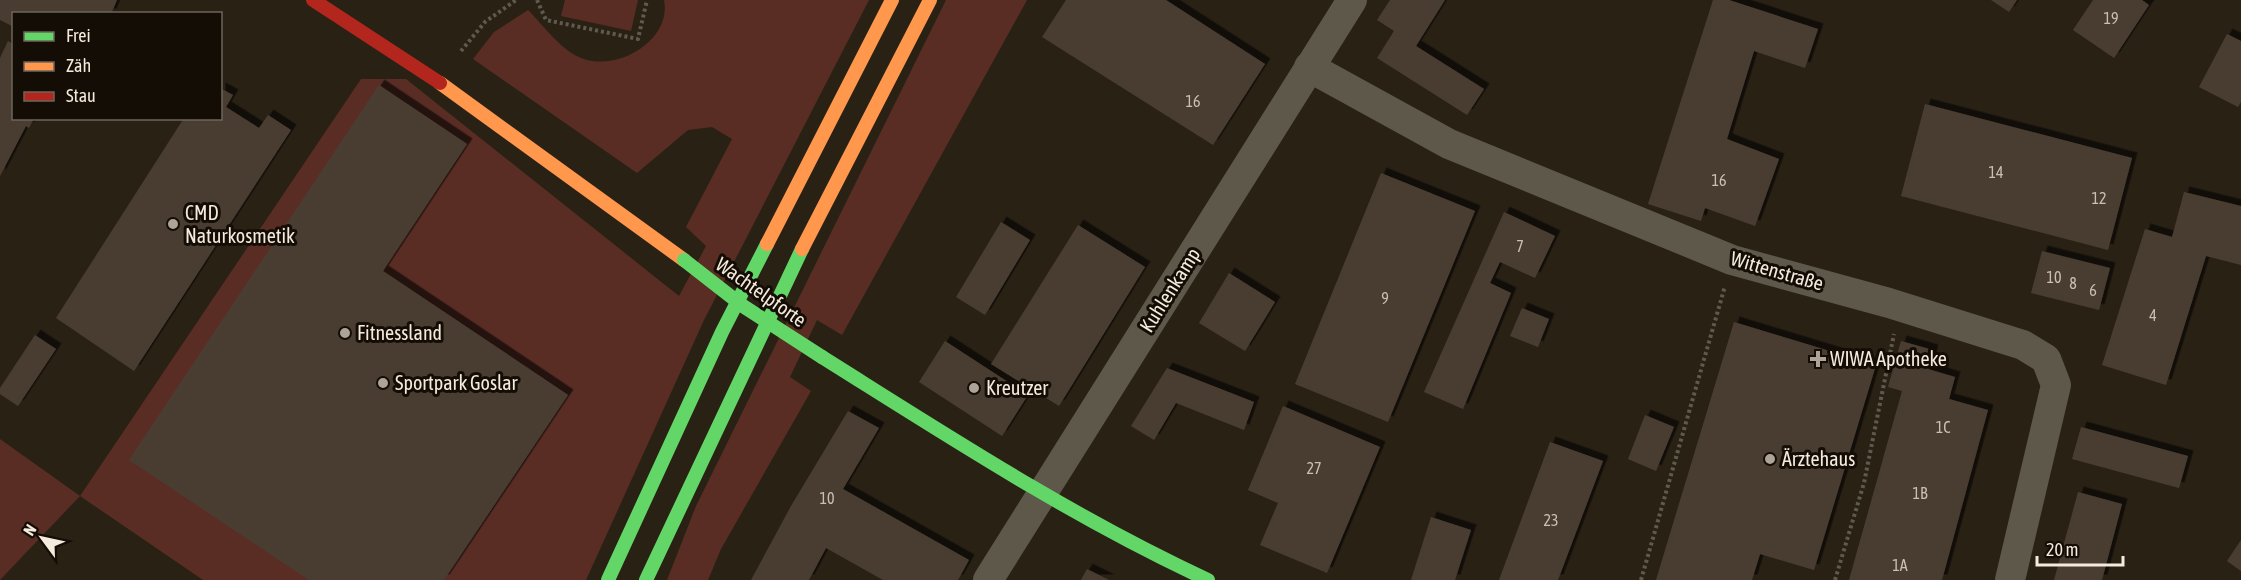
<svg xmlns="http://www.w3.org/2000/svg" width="2241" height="580" viewBox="0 0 2241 580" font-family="'Asap Condensed',sans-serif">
	<defs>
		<filter id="shadow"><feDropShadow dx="5.5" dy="-5.5" stdDeviation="0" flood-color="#0009"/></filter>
	</defs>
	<rect width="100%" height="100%" fill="#2a2115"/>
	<!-- green -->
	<g fill="#592d24">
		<polygon points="565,0 638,0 631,31 561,16"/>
		<path d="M664,0H869L704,320L586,580H203L80,496L0,580V439L80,496L361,79H406L679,296L706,246L686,227L732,139L712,127L688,130L637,173L473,59L494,32L528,10C544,26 562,52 584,59C619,71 672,40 664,0Z"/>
		<polygon points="946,0 1027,0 842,335 817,320 790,377 811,391 721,549 708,580 667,580 696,506"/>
	</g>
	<!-- building -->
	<g fill="#4a3e33" filter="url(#shadow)">
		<polygon points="0,0 117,0 111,14 14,14 14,27 0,20"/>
		<polygon points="1066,0 1166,0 1265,64 1213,145 1042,37"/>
		<polygon points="1390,0 1445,0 1416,46 1484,89 1467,115 1377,58 1394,31 1377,20"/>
		<polygon points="1713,0 1729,0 1818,29 1805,68 1754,51 1727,139 1779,159 1755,226 1705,208 1701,221 1648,204"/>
		<polygon points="1991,0 2017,0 2009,12"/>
		<polygon points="2093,0 2142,0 2149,5 2114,58 2073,30"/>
		<polygon points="2227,34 2241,41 2241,102 2238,107 2199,87"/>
		<polygon points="8,41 14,44 14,118 34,118 29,128 26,126 0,176 0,58"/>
		<polygon points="379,85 467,144 383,271 568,395 444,580 309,580 129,460"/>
		<polygon points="220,88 233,95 226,107 259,128 268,115 291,130 134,371 56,318 184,118 220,118"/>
		<polygon points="1925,104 2132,158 2108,250 1901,196"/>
		<polygon points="1381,173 1475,211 1388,422 1295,384"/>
		<polygon points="2184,192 2241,206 2241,265 2206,256 2166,385 2102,365 2145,229 2172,237"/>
		<polygon points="1504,212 1555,236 1535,278 1500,262 1490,283 1511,293 1463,409 1424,392"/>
		<polygon points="1001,222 1030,240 985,315 956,297"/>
		<polygon points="1078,225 1145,267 1059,406 991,364"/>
		<polygon points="2042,251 2110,268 2099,310 2031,293"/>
		<polygon points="1229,273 1275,302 1245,351 1199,323"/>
		<polygon points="1522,308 1549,319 1538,347 1510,336"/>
		<polygon points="1734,322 1876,365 1814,570 1760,554 1752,580 1656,580"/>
		<polygon points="35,335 56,349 18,406 0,394 0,388"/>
		<polygon points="945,341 1028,395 1002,436 919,382"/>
		<polygon points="1901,341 1933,350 1928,369 1955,377 1949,399 1988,410 1942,580 1849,580 1902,391 1888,387"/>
		<polygon points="1167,368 1254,402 1244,430 1176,403 1154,440 1131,426"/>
		<polygon points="1283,406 1380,447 1327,573 1260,545 1278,503 1248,490"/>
		<polygon points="848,411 879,428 843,489 969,560 958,580 883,580 826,548 809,580 751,580 791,506"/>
		<polygon points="1645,415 1674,427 1656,471 1628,459"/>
		<polygon points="2081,427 2188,456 2179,488 2072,459"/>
		<polygon points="1550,442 1603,461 1558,580 1499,580"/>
		<polygon points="2078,492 2122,504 2102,580 2054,580"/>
		<polygon points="1431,517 1471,530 1455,580 1411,580"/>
		<polygon points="2241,540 2241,571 2227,561"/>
		<polygon points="1087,569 1109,580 1081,580"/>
	</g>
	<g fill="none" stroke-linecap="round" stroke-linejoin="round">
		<!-- path -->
		<g stroke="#605a4e" stroke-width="4" stroke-dasharray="3 3" stroke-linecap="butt">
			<polyline points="537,0 546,20 638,39 647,0"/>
			<polyline points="461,51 485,22 516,0"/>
			<polyline points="1641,580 1725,286"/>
			<polyline points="1835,580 1864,483 1894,334"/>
		</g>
		<!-- street -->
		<g stroke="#5d584a" stroke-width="30">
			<polyline points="1309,67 1449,144 1732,260 1889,303 2023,345 2046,359 2056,385 2010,580"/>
			<polyline points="988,580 1352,0"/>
		</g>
		<!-- fast -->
		<g stroke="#63d668" stroke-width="14">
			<path d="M822,357C948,436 1072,517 1208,580"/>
			<polyline points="608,580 722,332 767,244"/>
			<polyline points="646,580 802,249"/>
		</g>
		<!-- slow -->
		<g stroke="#ff974d" stroke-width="14">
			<polyline points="440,83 684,260"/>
			<polyline points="767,244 892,0"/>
			<polyline points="802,249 930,0"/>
		</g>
		<!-- jam -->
		<polyline stroke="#b3261e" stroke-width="14" points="313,0 440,83"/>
		<!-- fast-bridge -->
		<polyline stroke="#63d668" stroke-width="14" points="684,260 743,306 822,357"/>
	</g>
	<!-- markers -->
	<g fill="#ada497" stroke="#140d05" stroke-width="2">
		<circle cx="173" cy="224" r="6"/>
		<circle cx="345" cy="333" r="6"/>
		<path d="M1815 350h6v6h6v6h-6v6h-6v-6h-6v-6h6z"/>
		<circle cx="383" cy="383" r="6"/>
		<circle cx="974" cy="388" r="6"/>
		<circle cx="1770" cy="459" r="6"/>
	</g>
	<g text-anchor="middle" stroke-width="6" stroke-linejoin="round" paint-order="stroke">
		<!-- number labels -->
		<g font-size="16" fill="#cabfb2">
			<text x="2111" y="24">19</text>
			<text x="1193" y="107">16</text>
			<text x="1996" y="178">14</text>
			<text x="1719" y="186">16</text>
			<text x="2099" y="204">12</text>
			<text x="1520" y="252">7</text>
			<text x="2054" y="283">10</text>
			<text x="2073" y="289">8</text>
			<text x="2093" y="296">6</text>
			<text x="1385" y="304">9</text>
			<text x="2153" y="321">4</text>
			<text x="1943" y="433">1C</text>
			<text x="1314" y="474">27</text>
			<text x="1920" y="499">1B</text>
			<text x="827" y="504">10</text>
			<text x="1551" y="526">23</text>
			<text x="1900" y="571">1A</text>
		</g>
		<!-- poi labels -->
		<g font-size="20" fill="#f4eadd" stroke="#140d05" text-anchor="start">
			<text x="185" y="220">CMD<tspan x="185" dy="23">Naturkosmetik</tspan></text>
			<text x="357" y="340">Fitnessland</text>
			<text x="1830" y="366">WIWA Apotheke</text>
			<text x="395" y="390">Sportpark Goslar</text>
			<text x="986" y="395">Kreutzer</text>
			<text x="1782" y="466">Ärztehaus</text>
		</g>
		<!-- street labels -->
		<g font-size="20" fill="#f4eadd" stroke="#140d05">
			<text transform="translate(1777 271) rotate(16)" y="7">Wittenstraße</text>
			<text transform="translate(1170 290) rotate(-58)" y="7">Kuhlenkamp</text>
			<text transform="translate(761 292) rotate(35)" y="7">Wachtelpforte</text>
		</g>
	</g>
	<!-- legend -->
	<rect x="12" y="12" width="210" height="108" fill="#140d05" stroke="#6e655b" stroke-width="1.5"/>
	<rect x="24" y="32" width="30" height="9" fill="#63d668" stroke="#6e655b" stroke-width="1.5"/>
	<text x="66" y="42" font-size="18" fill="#f4eadd">Frei</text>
	<rect x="24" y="62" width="30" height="9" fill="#ff974d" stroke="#6e655b" stroke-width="1.5"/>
	<text x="66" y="72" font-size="18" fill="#f4eadd">Zäh</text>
	<rect x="24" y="92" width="30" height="9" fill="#b3261e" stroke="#6e655b" stroke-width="1.5"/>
	<text x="66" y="102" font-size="18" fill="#f4eadd">Stau</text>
	<!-- north arrow -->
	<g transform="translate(42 538) rotate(303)" stroke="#140d05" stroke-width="4.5" paint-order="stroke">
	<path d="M0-4.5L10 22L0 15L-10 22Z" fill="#f4eadd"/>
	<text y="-9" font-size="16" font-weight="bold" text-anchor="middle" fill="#f4eadd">N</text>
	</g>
	<!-- scale -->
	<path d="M2037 556v9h86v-9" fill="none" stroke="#f4eadd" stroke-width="3"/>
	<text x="2046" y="556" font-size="18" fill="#f4eadd" stroke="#140d05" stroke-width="4.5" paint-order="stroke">20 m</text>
</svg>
